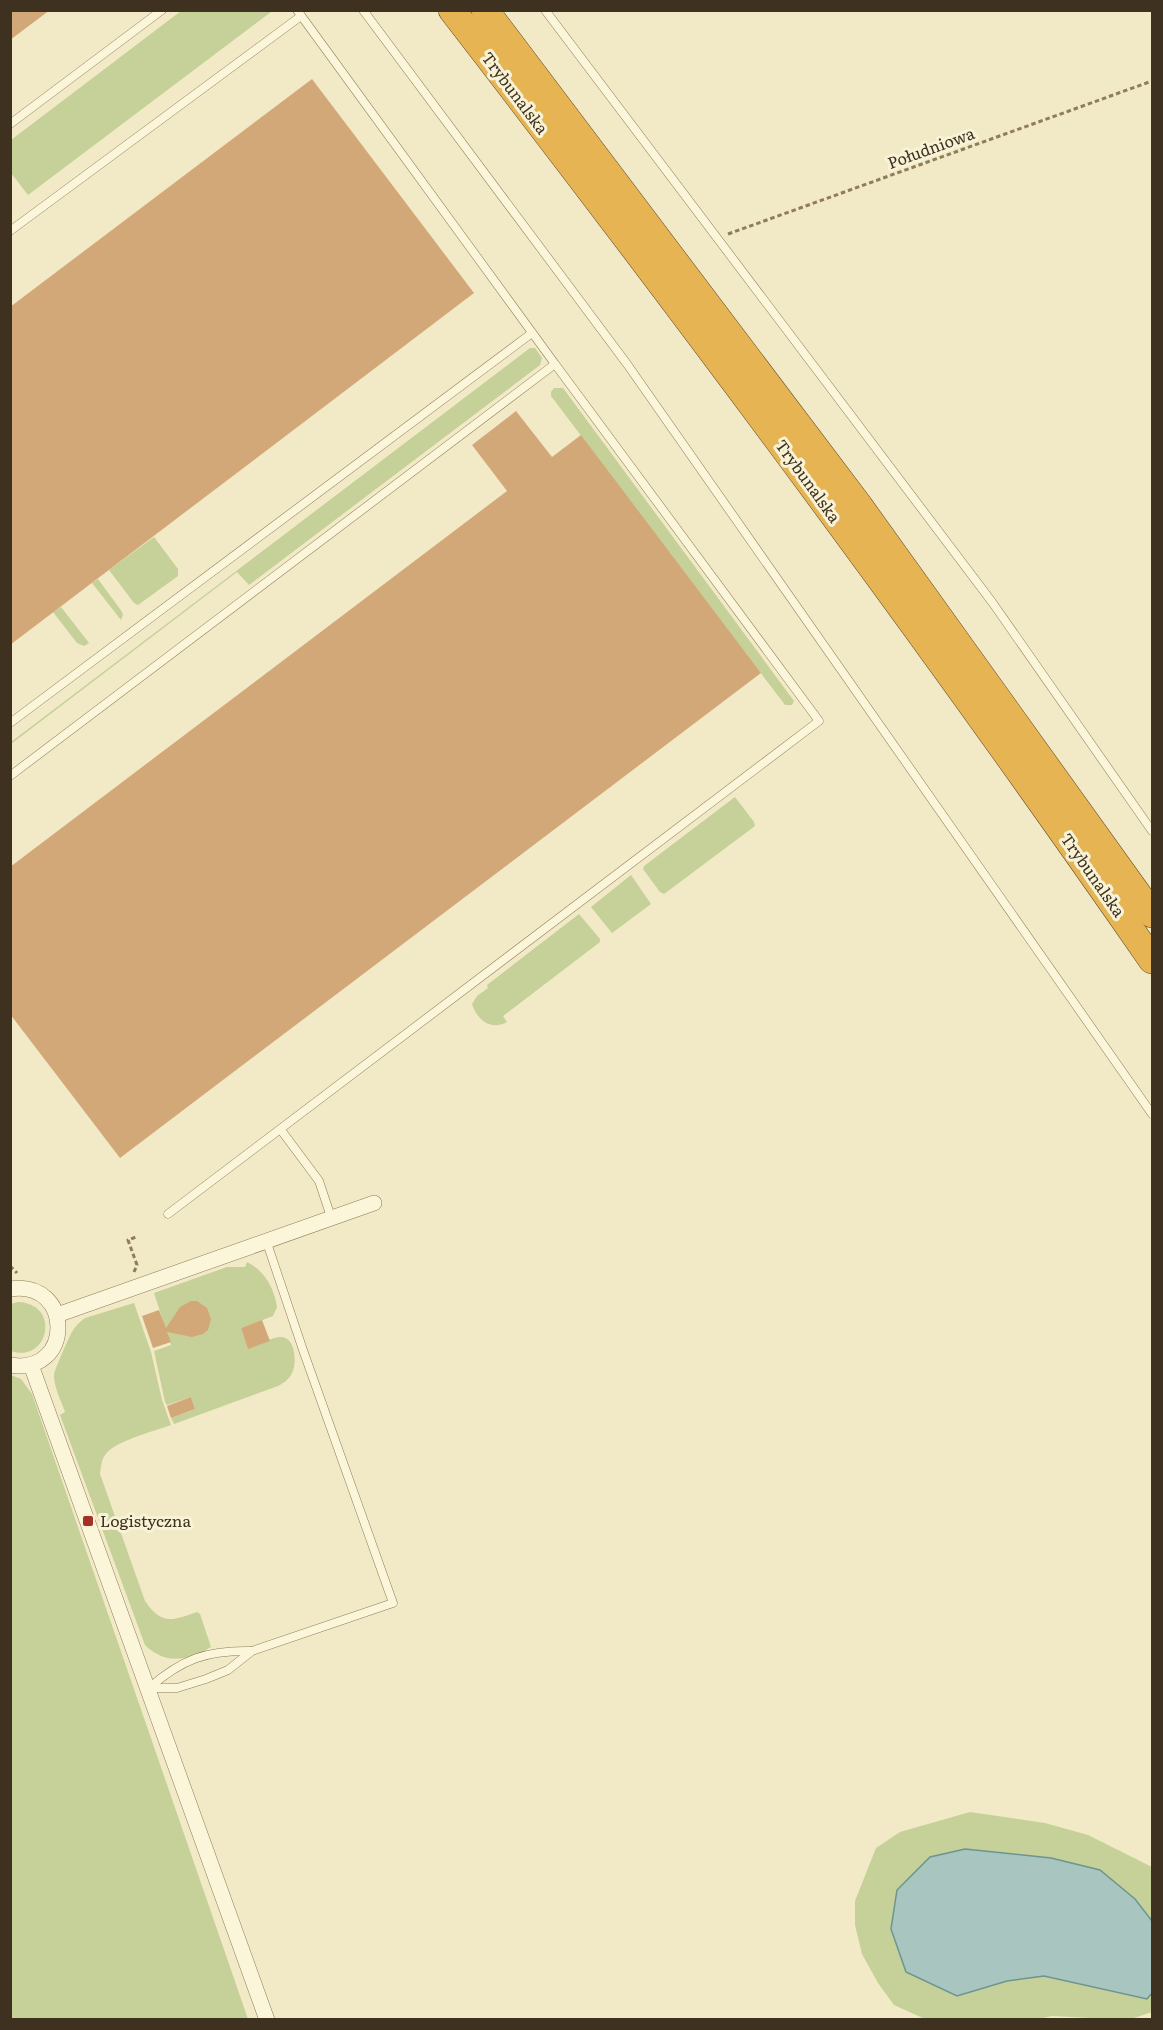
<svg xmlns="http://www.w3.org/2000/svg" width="1163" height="2030" viewBox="0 0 1163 2030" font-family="Literata,serif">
	<rect width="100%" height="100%" fill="#f2e9c6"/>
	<!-- green -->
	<g fill="#c5d198">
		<polygon points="181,11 271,12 28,195 11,173 11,140"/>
		<polygon points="530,348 535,348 542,358 540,365 249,585 237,572 11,744 11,742"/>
		<polygon points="554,388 563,388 794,701 792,705 785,705 551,396 551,392"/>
		<polygon points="154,537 178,569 178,576 138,605 134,603 109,570"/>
		<polygon points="98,579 120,609 123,614 121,620 92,583"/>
		<polygon points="61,607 89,643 84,646 77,643 53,612"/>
		<polygon points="735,797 754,822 755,826 664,894 660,892 643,869 644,866"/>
		<polygon points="631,875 651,904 612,933 591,907"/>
		<path d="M579,914L600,939V942L503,1016L507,1022C491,1031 477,1020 472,1004L477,996L488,988L487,985Z"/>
		<path d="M247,1262C265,1271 274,1288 277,1307L273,1316L241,1328L248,1348C258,1346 270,1338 280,1337C296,1336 297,1364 292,1373C289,1379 284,1383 278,1386L174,1424L171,1418L195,1409L191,1397L167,1405L165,1402L154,1351L171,1345L154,1293L227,1267H245Z"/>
		<path d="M18,1302C62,1304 48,1364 11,1351V1304Z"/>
		<path d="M134,1303L151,1352L162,1400L171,1425C155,1431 114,1441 105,1455C101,1461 101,1467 100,1474L145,1601C161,1625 172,1621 197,1612L200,1614L211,1647C188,1661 165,1665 145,1645L60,1415L65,1412C61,1400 54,1388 54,1375C54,1371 69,1337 72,1332C75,1326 80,1322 85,1318Z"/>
		<polygon points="11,1375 21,1379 32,1394 248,2019 11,2019"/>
		<polygon points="970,1812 1045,1823 1088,1835 1152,1867 1152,2012 1128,2020 1052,2016 1034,2020 925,2019 894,2005 878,1983 862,1954 855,1925 855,1901 876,1848 900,1832"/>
	</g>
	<!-- water -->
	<polygon fill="#a8c5c0" stroke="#6d958f" stroke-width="1.5" points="965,1849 1051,1858 1100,1870 1135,1899 1152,1921 1152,1993 1147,1999 1044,1976 1007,1981 957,1996 906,1972 891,1929 897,1890 930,1857"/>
	<!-- building -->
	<g fill="#d3a879">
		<polygon points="10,10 50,10 10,40"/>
		<polygon points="312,79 474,293 10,645 10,307"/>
		<polygon points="516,411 552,457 581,435 761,673 120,1158 10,1014 10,867 507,491 472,445"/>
		<polygon points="191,1301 197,1301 207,1308 211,1319 208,1330 203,1334 192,1337 167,1332 171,1342 153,1348 142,1316 159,1310 166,1328 180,1307"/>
		<polygon points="262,1320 270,1341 248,1349 241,1328"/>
		<polygon points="191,1397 195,1409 171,1418 167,1406"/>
	</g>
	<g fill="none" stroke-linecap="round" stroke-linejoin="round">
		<defs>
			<g id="lane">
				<polyline points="297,10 555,364"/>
				<polyline points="363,10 627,364 1152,1114"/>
				<polyline points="545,10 992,602 1152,831"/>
				<polyline points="10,124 162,10"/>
				<polyline points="10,231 301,16"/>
				<polyline points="10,723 532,333"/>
				<polyline points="10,776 555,364 819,721 168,1214"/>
				<polyline points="281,1130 319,1181 331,1217"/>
				<polyline points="149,1688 177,1688 206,1679 228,1670 252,1651 393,1603 303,1350 266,1240"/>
				<path d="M149,1688C182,1659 207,1650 251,1651"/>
			</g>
			<g id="street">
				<path d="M10,1289C74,1279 74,1376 10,1365"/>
				<polyline points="57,1315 374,1203"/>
				<polyline points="31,1365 267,2020"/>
			</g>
			<g id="highway">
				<path d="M452,10C693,322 928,637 1152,960"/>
				<polyline points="485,10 860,507 1152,914"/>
			</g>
		</defs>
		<!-- lane casing -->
		<use href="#lane" stroke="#8f7c5a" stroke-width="9"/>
		<!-- street casing -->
		<use href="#street" stroke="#8f7c5a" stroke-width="16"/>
		<!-- highway casing -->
		<use href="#highway" stroke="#5d492e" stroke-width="28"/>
		<!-- path -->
		<g stroke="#8f7c5a" stroke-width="3" stroke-dasharray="4.5 3" stroke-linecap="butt">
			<polyline points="728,234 1152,81"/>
			<polyline points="10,1266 17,1273"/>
			<polyline points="134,1272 137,1265 128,1240 136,1237"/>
		</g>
		<!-- lane -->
		<use href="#lane" stroke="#fbf5da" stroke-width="8"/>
		<!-- street -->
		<use href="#street" stroke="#fbf5da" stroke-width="15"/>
		<!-- highway -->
		<use href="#highway" stroke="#e6b452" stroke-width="27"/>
	</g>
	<!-- markers -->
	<rect fill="#a33125" stroke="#f8f2d6" stroke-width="2" x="82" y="1515" width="12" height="12" rx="3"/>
	<g text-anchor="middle" stroke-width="6" stroke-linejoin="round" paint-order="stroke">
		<!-- street labels -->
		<g font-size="16" fill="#3e311f" stroke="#f8f2d6">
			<text transform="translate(515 93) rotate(53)" y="6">Trybunalska</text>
			<text transform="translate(931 148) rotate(-20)" y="6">Południowa</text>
			<text transform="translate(808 481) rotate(54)" y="6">Trybunalska</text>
			<text transform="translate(1093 875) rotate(55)" y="6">Trybunalska</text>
		</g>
		<!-- poi labels -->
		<g font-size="16" fill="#3e311f" stroke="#f8f2d6" text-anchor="start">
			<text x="100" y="1527">Logistyczna</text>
		</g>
	</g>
	<!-- border -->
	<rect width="1163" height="2030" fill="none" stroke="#3e311f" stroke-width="24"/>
</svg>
